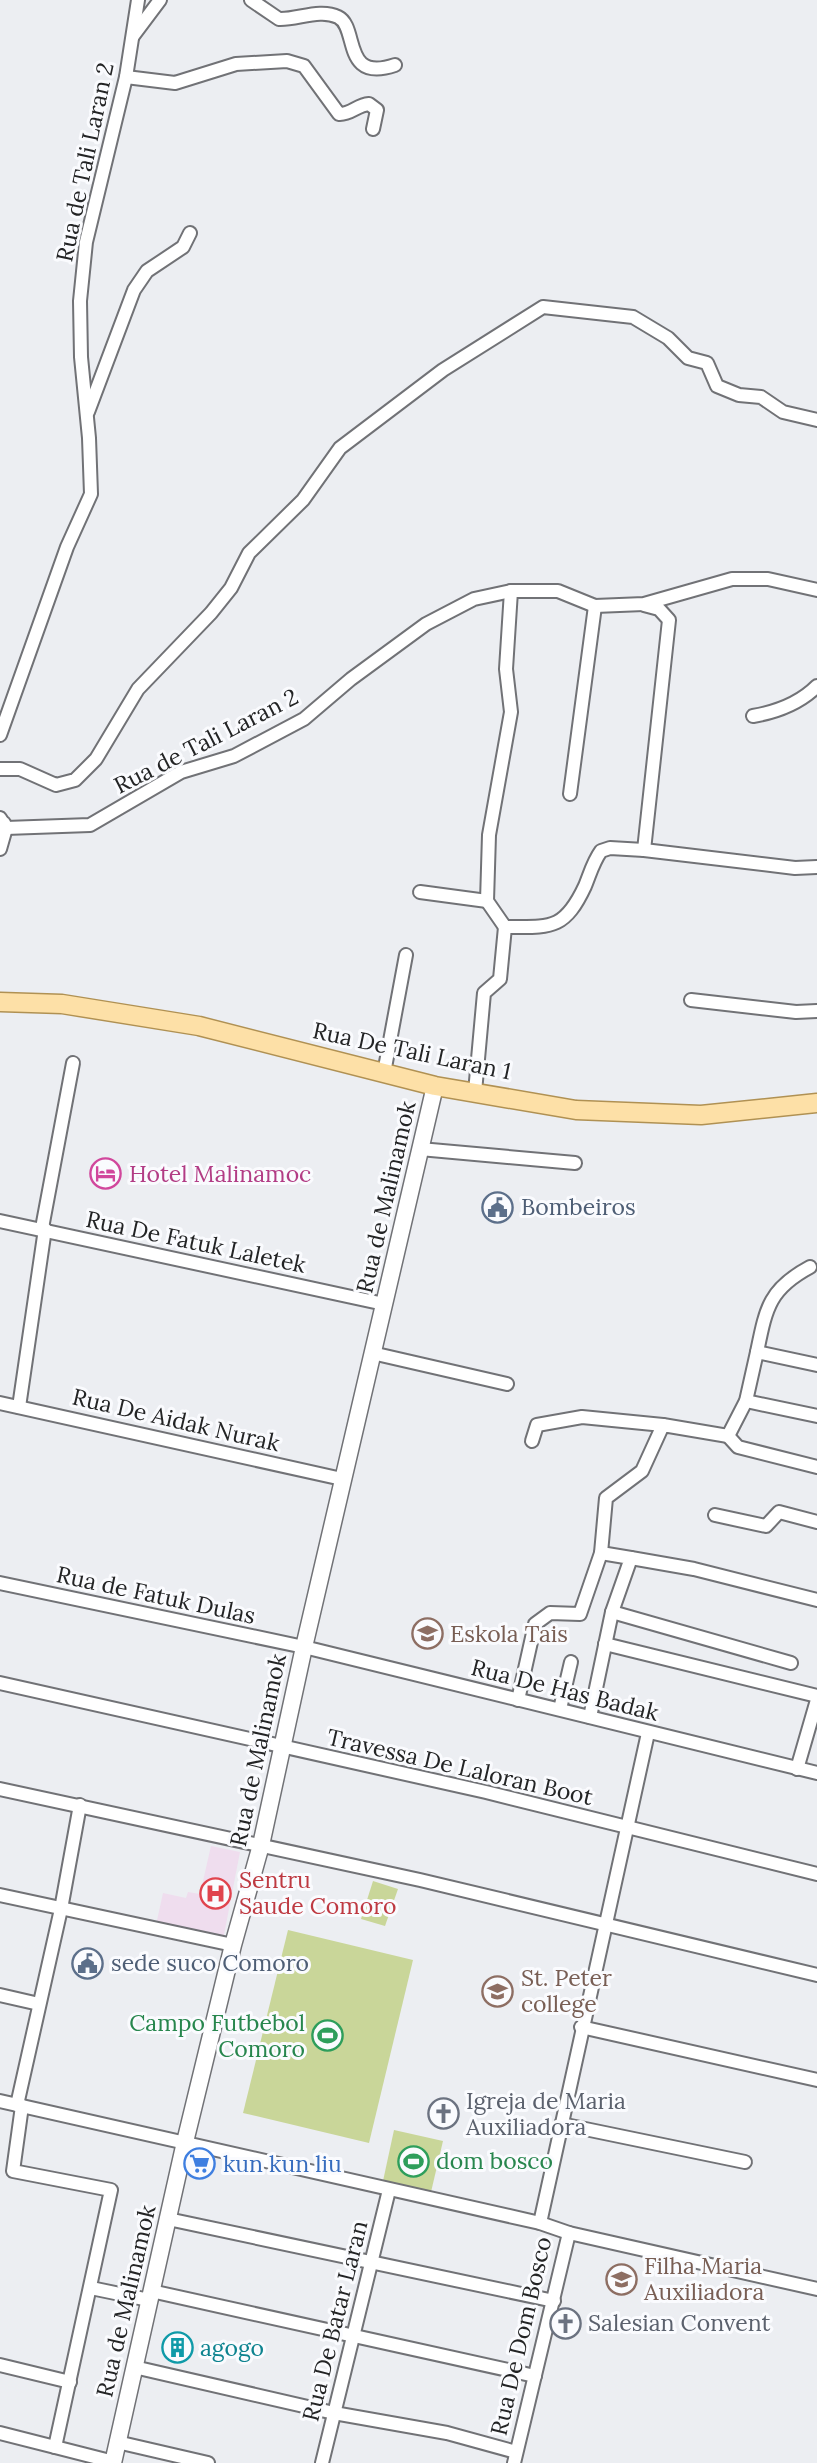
<svg xmlns="http://www.w3.org/2000/svg" width="817" height="2463" viewBox="0 0 817 2463" font-family="Lora,serif">
	<rect width="100%" height="100%" fill="#eceef2"/>
	<!-- medical -->
	<polygon fill="#efddee" points="211,1846 240,1852 223,1940 156,1925 163,1893 186,1898 188,1892 200,1894"/>
	<!-- green -->
	<g fill="#c9d699">
		<polygon points="373,1881 398,1889 385,1926 361,1919"/>
		<polygon points="288,1930 413,1960 369,2143 243,2113"/>
		<polygon points="394,2130 443,2141 431,2192 383,2181"/>
	</g>
	<g fill="none" stroke-linecap="round" stroke-linejoin="round">
		<defs>
			<g id="street">
				<path d="M251,0L279,19C297,20 320,8 338,17C359,27 341,83 395,65"/>
				<polyline points="133,36 160,0"/>
				<path d="M126,77L175,83L236,64L287,61L304,66L339,114C350,115 357,105 369,104L377,110L373,129"/>
				<polyline points="88,412 134,290 147,271 183,247 190,233"/>
				<path d="M753,716C776,712 800,703 817,686"/>
				<polyline points="0,735 67,547 91,494 89,438 81,357 80,301 86,242 126,77 138,0"/>
				<polyline points="0,769 20,769 56,785 75,780 96,759 138,689 211,613 231,588 249,553 303,500 340,448 443,370 543,307 633,317 668,338 688,358 707,363 717,386 739,395 761,397 783,412 817,420"/>
				<polyline points="570,794 595,606"/>
				<polyline points="0,818 6,828 90,825 181,772 234,756 304,719 351,679 426,624 474,599 511,591 558,591 595,606 644,604 732,579 768,579 817,590"/>
				<polyline points="0,849 6,828 4,823"/>
				<polyline points="644,850 669,620 659,609 644,605"/>
				<polyline points="420,892 487,901"/>
				<polyline points="505,927 487,901 489,835 511,712 506,669 511,591"/>
				<polyline points="691,1000 796,1012 817,1011"/>
				<polyline points="384,1073 406,955"/>
				<path d="M475,1092L484,993L500,979L505,927C550,927 564,931 585,886C590,874 593,862 601,851L610,848L644,850L795,868L817,867"/>
				<polyline points="420,1149 575,1163"/>
				<polyline points="0,1221 384,1304"/>
				<polyline points="42,1228 73,1063"/>
				<path d="M757,1352C766,1308 769,1289 810,1267"/>
				<polyline points="372,1353 507,1384"/>
				<polyline points="746,1401 817,1416"/>
				<polyline points="0,1403 342,1479"/>
				<polyline points="19,1407 45,1229"/>
				<polyline points="728,1436 738,1447 817,1467"/>
				<polyline points="532,1441 537,1425 582,1417 663,1425"/>
				<polyline points="715,1515 766,1526 779,1512 817,1522"/>
				<polyline points="631,1558 694,1569 817,1600"/>
				<polyline points="0,1583 304,1647 817,1773"/>
				<polyline points="612,1612 791,1663"/>
				<polyline points="605,1644 817,1696"/>
				<polyline points="0,1683 486,1792 817,1874"/>
				<polyline points="518,1700 535,1624 550,1613 580,1614 601,1553"/>
				<polyline points="560,1709 571,1662"/>
				<polyline points="590,1717 612,1612 631,1558 601,1553 606,1498 642,1471 663,1425 728,1436 746,1401 757,1352 817,1365"/>
				<polyline points="797,1769 817,1700"/>
				<polyline points="0,1789 420,1880 817,1975"/>
				<polyline points="0,1895 233,1945"/>
				<polyline points="0,1995 39,2004"/>
				<polyline points="581,2027 817,2080"/>
				<polyline points="0,2101 540,2223 569,2233 514,2463"/>
				<polyline points="17,2105 61,1909 80,1805"/>
				<polyline points="22,2106 13,2171 111,2190 55,2447 114,2462"/>
				<polyline points="561,2124 745,2162"/>
				<polyline points="168,2219 554,2301"/>
				<polyline points="540,2223 648,1733"/>
				<polyline points="569,2233 817,2289"/>
				<polyline points="91,2288 149,2300"/>
				<polyline points="151,2291 535,2376"/>
				<polyline points="0,2365 70,2382"/>
				<polyline points="134,2367 334,2413 447,2433 516,2452"/>
				<polyline points="0,2433 55,2447"/>
				<polyline points="117,2442 208,2463"/>
				<polyline points="322,2463 389,2190"/>
			</g>
			<polyline id="secondary" points="113,2463 185,2142 233,1945 261,1845 304,1647 435,1086"/>
			<polyline id="primary" points="0,1002 62,1004 199,1026 435,1086 576,1110 701,1115 817,1103"/>
		</defs>
		<!-- street casing -->
		<use href="#street" stroke="#717276" stroke-width="16"/>
		<!-- secondary casing -->
		<use href="#secondary" stroke="#717276" stroke-width="19"/>
		<!-- primary casing -->
		<use href="#primary" stroke="#b09153" stroke-width="21"/>
		<!-- street -->
		<use href="#street" stroke="#fff" stroke-width="12"/>
		<!-- secondary -->
		<use href="#secondary" stroke="#fff" stroke-width="16"/>
		<!-- primary -->
		<use href="#primary" stroke="#fde0a7" stroke-width="18"/>
	</g>
	<!-- icons -->
	<defs>
		<symbol id="hotel-ring" viewBox="-11 -11 22 22"><circle r="9.5" fill="#fafbfe" stroke="#d1479c" stroke-width="1.5"/><path d="M-6-4.5h1.5V1H6V5H4.5V3h-9V5H-6ZM-4 0a1.8 1.8 0 1 1 3.6 0ZM.5 0V-2.5h3Q6-2.5 6 0Z" fill="#d1479c"/></symbol>
		<symbol id="civic-ring" viewBox="-11 -11 22 22"><circle r="9.5" fill="#fafbfe" stroke="#5c6f8a" stroke-width="1.5"/><path d="M-.6-6.5H3V-4.5H.6V-3L4-1V1h2V6H-6V1h2V-1L-.6-3ZM-1.2 2.5V6h2.4V2.5Z" fill="#5c6f8a"/></symbol>
		<symbol id="school-ring" viewBox="-11 -11 22 22"><circle r="9.5" fill="#fafbfe" stroke="#8d6e63" stroke-width="1.5"/><path d="M0-5L7-2L0 1L-7-2ZM-4 1L0 2.5L4 1V4Q0 6-4 4Z" fill="#8d6e63"/></symbol>
		<symbol id="hospital-ring" viewBox="-11 -11 22 22"><circle r="9.5" fill="#fafbfe" stroke="#e0444e" stroke-width="1.5"/><path d="M-5-5h3v3.5h4V-5h3V5h-3V1.5h-4V5h-3Z" fill="#e0444e"/></symbol>
		<symbol id="university-ring" viewBox="-11 -11 22 22"><circle r="9.5" fill="#fafbfe" stroke="#8d6e63" stroke-width="1.5"/><path d="M0-5L7-2L0 1L-7-2ZM-4 1L0 2.5L4 1V4Q0 6-4 4Z" fill="#8d6e63"/></symbol>
		<symbol id="stadium-ring" viewBox="-11 -11 22 22"><circle r="9.5" fill="#fafbfe" stroke="#2e9e5b" stroke-width="1.5"/><path d="M0-5a6.5 5 0 1 0 0 10a6.5 5 0 1 0 0-10ZM-3.5-1.8h7v3.6h-7Z" fill="#2e9e5b"/></symbol>
		<symbol id="church-ring" viewBox="-11 -11 22 22"><circle r="9.5" fill="#fafbfe" stroke="#6b7280" stroke-width="1.5"/><path d="M-1.2-6h2.4v3.5h3.3v2.4h-3.3V6h-2.4V-.1h-3.3v-2.4h3.3Z" fill="#6b7280"/></symbol>
		<symbol id="supermarket-ring" viewBox="-11 -11 22 22"><circle r="9.5" fill="#fafbfe" stroke="#3f7fe0" stroke-width="1.5"/><path d="M-6-5.5h2.5l.6 2H6L4.5 2H-2.5L-4.4-4H-6ZM-1.5 3.2a1.3 1.3 0 1 0 .1 0ZM3 3.2a1.3 1.3 0 1 0 .1 0Z" fill="#3f7fe0"/></symbol>
		<symbol id="building-ring" viewBox="-11 -11 22 22"><circle r="9.5" fill="#fafbfe" stroke="#0f9aa8" stroke-width="1.5"/><path d="M-4-6H4V6H1V3H-1V6H-4ZM-2.5-4.3h1.7v1.8h-1.7ZM.8-4.3h1.7v1.8H.8ZM-2.5-1h1.7V.8h-1.7ZM.8-1h1.7V.8H.8Z" fill="#0f9aa8"/></symbol>
	</defs>
	<g fill-rule="evenodd">
		<use href="#hotel-ring" x="88" y="1156" width="35" height="35"/>
		<use href="#civic-ring" x="480" y="1190" width="35" height="35"/>
		<use href="#school-ring" x="410" y="1616" width="35" height="35"/>
		<use href="#hospital-ring" x="198" y="1876" width="35" height="35"/>
		<use href="#civic-ring" x="70" y="1946" width="35" height="35"/>
		<use href="#university-ring" x="480" y="1974" width="35" height="35"/>
		<use href="#stadium-ring" x="310" y="2018" width="35" height="35"/>
		<use href="#church-ring" x="426" y="2096" width="35" height="35"/>
		<use href="#stadium-ring" x="396" y="2144" width="35" height="35"/>
		<use href="#supermarket-ring" x="182" y="2146" width="35" height="35"/>
		<use href="#school-ring" x="604" y="2262" width="35" height="35"/>
		<use href="#church-ring" x="548" y="2306" width="35" height="35"/>
		<use href="#building-ring" x="160" y="2330" width="35" height="35"/>
	</g>
	<g text-anchor="middle" stroke-width="6" stroke-linejoin="round" paint-order="stroke">
		<!-- street labels -->
		<g font-size="23" fill="#232425" stroke="#fafbfe">
			<text transform="translate(85 162) rotate(-78)" y="8">Rua de Tali Laran 2</text>
			<text transform="translate(206 741) rotate(-27)" y="8">Rua de Tali Laran 2</text>
			<text transform="translate(412 1051) rotate(12)" y="8">Rua De Tali Laran 1</text>
			<text transform="translate(386 1197) rotate(-77)" y="8">Rua de Malinamok</text>
			<text transform="translate(196 1242) rotate(12)" y="8">Rua De Fatuk Laletek</text>
			<text transform="translate(176 1420) rotate(13)" y="8">Rua De Aidak Nurak</text>
			<text transform="translate(156 1595) rotate(12)" y="8">Rua de Fatuk Dulas</text>
			<text transform="translate(565 1690) rotate(14)" y="8">Rua De Has Badak</text>
			<text transform="translate(258 1750) rotate(-78)" y="8">Rua de Malinamok</text>
			<text transform="translate(460 1767) rotate(13)" y="8">Travessa De Laloran Boot</text>
			<text transform="translate(126 2301) rotate(-77)" y="8">Rua de Malinamok</text>
			<text transform="translate(335 2321) rotate(-76)" y="8">Rua De Batar Laran</text>
			<text transform="translate(521 2336) rotate(-77)" y="8">Rua De Dom Bosco</text>
		</g>
		<!-- hotel labels -->
		<g font-size="23" fill="#b23c85" stroke="#fafbfe" text-anchor="start">
			<text x="129" y="1182">Hotel Malinamoc</text>
		</g>
		<!-- service labels -->
		<g font-size="23" fill="#4e5e75" stroke="#fafbfe" text-anchor="start">
			<text x="521" y="1215">Bombeiros</text>
			<text x="111" y="1971">sede suco Comoro</text>
		</g>
		<!-- education labels -->
		<g font-size="23" fill="#785e54" stroke="#fafbfe" text-anchor="start">
			<text x="450" y="1642">Eskola Tais</text>
			<text x="521" y="1986">St. Peter<tspan x="521" dy="26">college</tspan></text>
			<text x="644" y="2274">Filha Maria<tspan x="644" dy="26">Auxiliadora</tspan></text>
		</g>
		<!-- health labels -->
		<g font-size="23" fill="#be3a42" stroke="#fafbfe" text-anchor="start">
			<text x="239" y="1888">Sentru<tspan x="239" dy="26">Saude Comoro</tspan></text>
		</g>
		<!-- leisure labels -->
		<g font-size="23" fill="#27864d" stroke="#fafbfe" text-anchor="end">
			<text x="305" y="2031">Campo Futbebol<tspan x="305" dy="26">Comoro</tspan></text>
			<text x="436" y="2169" text-anchor="start">dom bosco</text>
		</g>
		<!-- worship labels -->
		<g font-size="23" fill="#5b616d" stroke="#fafbfe" text-anchor="start">
			<text x="466" y="2109">Igreja de Maria<tspan x="466" dy="26">Auxiliadora</tspan></text>
			<text x="588" y="2331">Salesian Convent</text>
		</g>
		<!-- shop labels -->
		<g font-size="23" fill="#366cbe" stroke="#fafbfe" text-anchor="start">
			<text x="223" y="2172">kun kun liu</text>
		</g>
		<!-- culture labels -->
		<g font-size="23" fill="#0d838f" stroke="#fafbfe" text-anchor="start">
			<text x="200" y="2356">agogo</text>
		</g>
	</g>
</svg>
